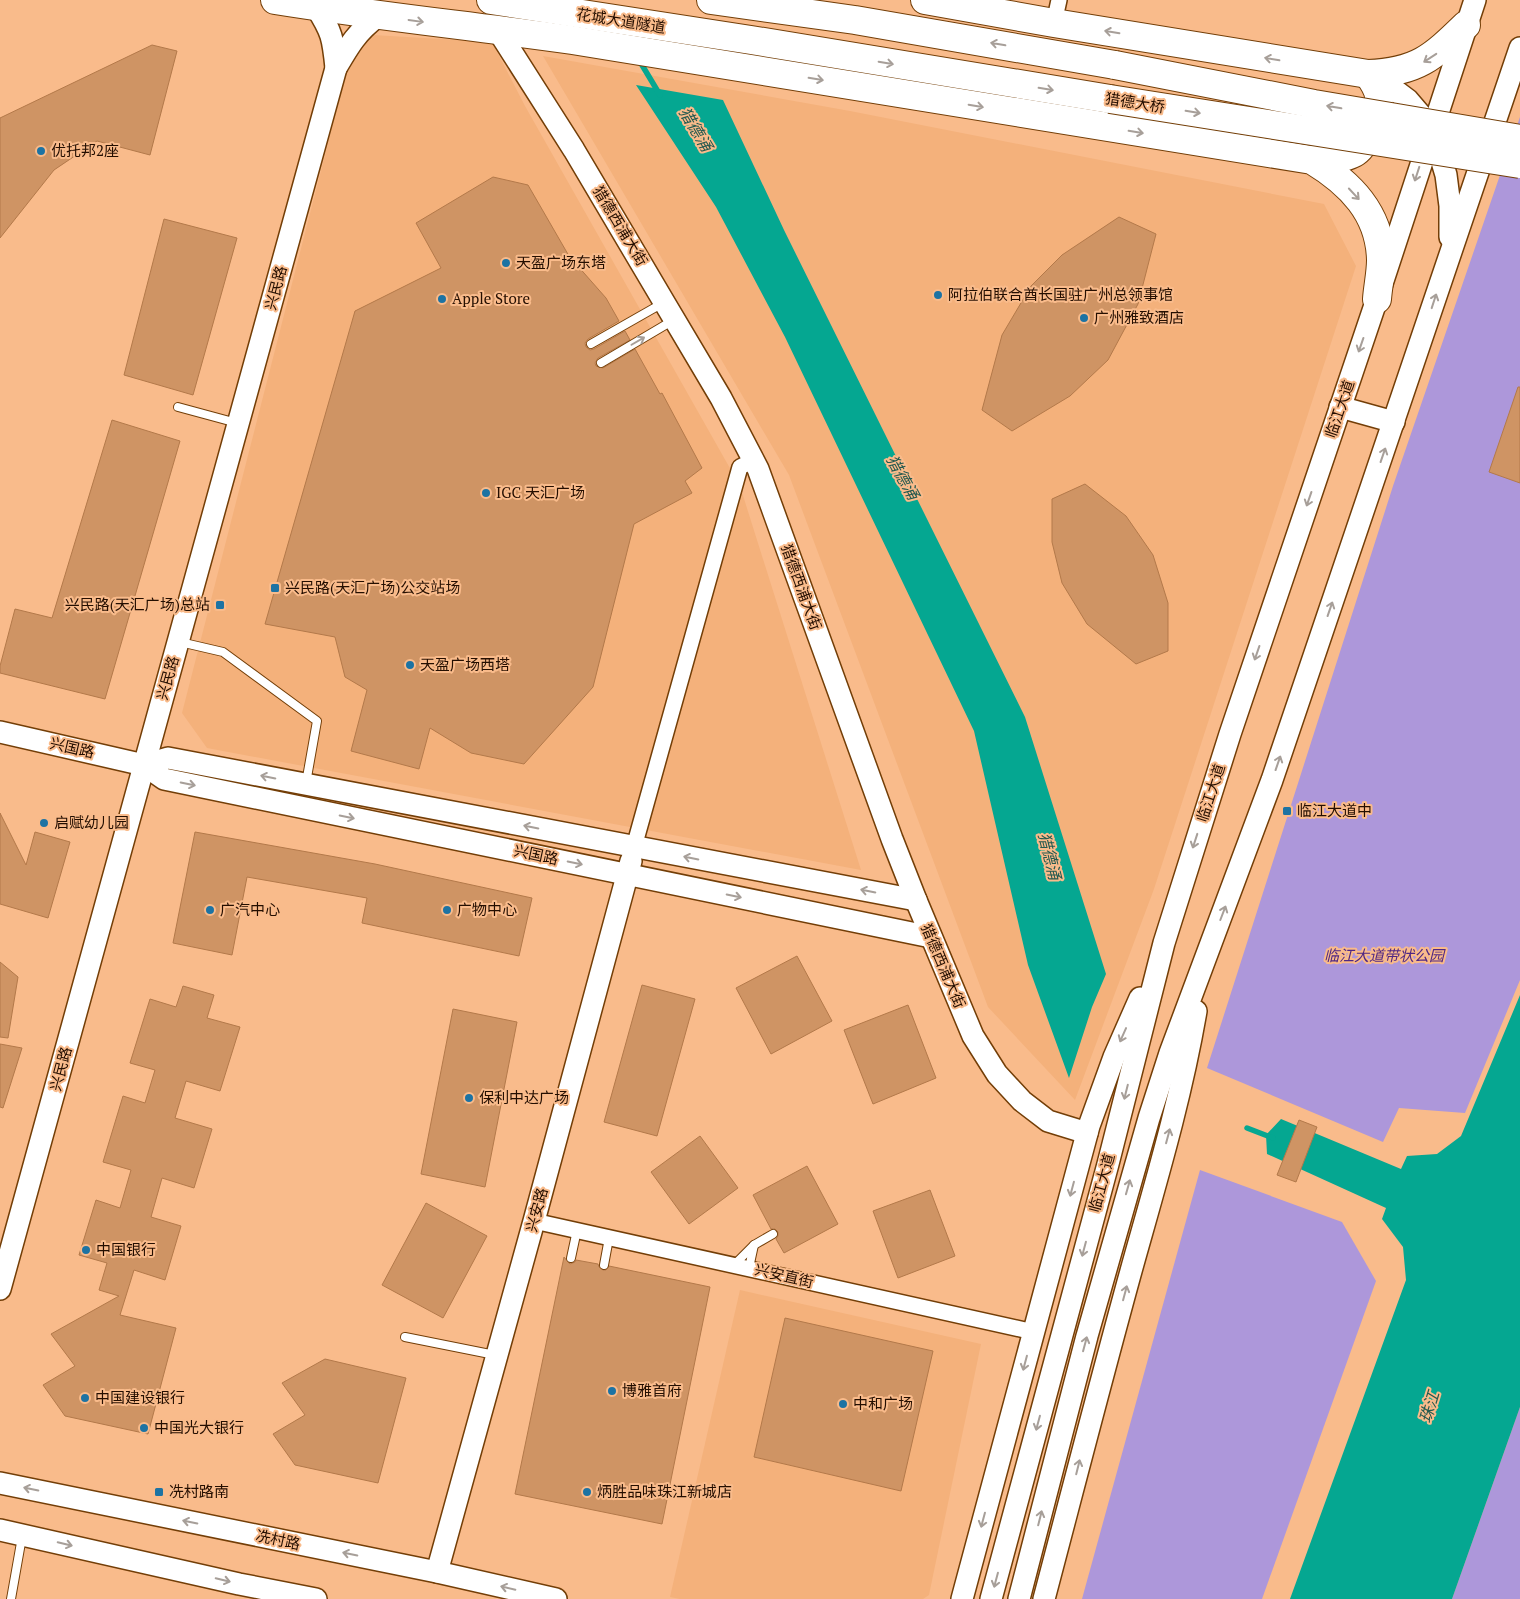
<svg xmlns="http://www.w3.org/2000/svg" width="1520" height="1599" viewBox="0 0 1520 1599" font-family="'PT Serif','Noto Sans SC',serif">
	<rect width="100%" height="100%" fill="#f9bb8b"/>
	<!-- built -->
	<g fill="#f4b17b">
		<polygon points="356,34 492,42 525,106 740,486 861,870 207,748 182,713"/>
		<polygon points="543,56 850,111 1324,204 1356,266 1154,889 1075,1100 988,1007 789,475"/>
		<polygon points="740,1290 981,1344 929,1595 923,1599 680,1599 670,1597"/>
	</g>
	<!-- green -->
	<g fill="#ad97da">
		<polygon points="1520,117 1520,980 1465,1113 1399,1108 1383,1142 1207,1068 1393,486"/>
		<polygon points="1200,1170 1342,1222 1376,1281 1262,1599 1082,1599"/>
		<polygon points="1520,1407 1520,1599 1452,1599"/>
	</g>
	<!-- water -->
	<g fill="#05a791">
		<polygon points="636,85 723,100 784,230 1025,717 1106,974 1092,1007 1069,1078 1028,965 974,731 785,337 716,207"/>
		<polygon points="1520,995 1520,1407 1452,1599 1290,1599 1406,1280 1403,1247 1382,1219 1386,1208 1267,1154 1266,1135 1281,1119 1401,1169 1407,1156 1437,1154 1461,1136"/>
	</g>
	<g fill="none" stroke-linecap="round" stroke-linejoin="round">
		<!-- stream -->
		<g stroke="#05a791" stroke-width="5.5">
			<polyline points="639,60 660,95"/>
			<polyline points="1247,1128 1273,1138"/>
		</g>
	</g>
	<!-- building -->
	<g fill="#cf9464" stroke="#b3794a">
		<polygon points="152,45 177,51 150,155 97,141 54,170 0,238 0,118"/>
		<polygon points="493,177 528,185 569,256 606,298 619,321 588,339 585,343 586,347 590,350 594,349 625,331 630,340 598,358 595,363 596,366 603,368 635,349 660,394 662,393 702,468 685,481 692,493 634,524 593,687 524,764 471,753 430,728 419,769 351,751 367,690 345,677 335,637 265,624 355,311 441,268 416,223"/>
		<polygon points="1119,217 1156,234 1138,304 1108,360 1070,396 1012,431 982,410 1002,335 1031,286 1062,255"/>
		<polygon points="164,219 237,238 193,395 124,375"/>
		<polygon points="1518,387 1520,387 1520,483 1489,472"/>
		<polygon points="112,420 180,441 105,699 0,673 0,666 15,609 52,618"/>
		<polygon points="1085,484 1126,516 1153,555 1168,603 1168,651 1136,664 1087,624 1062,583 1052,542 1052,499"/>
		<polygon points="0,813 26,865 35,832 70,842 48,918 0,904"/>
		<polygon points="195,832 375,864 532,898 519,956 362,923 367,898 247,877 232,955 173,943"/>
		<polygon points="797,956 832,1021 771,1054 736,988"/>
		<polygon points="0,962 18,977 8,1038 0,1037"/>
		<polygon points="642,985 695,999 657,1136 604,1122"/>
		<polygon points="183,986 214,995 207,1018 240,1027 220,1091 186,1081 175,1118 212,1129 194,1188 162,1178 151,1217 181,1226 165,1280 134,1270 120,1315 176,1328 148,1434 65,1416 43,1385 75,1366 51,1334 119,1296 99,1290 107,1263 79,1255 96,1200 120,1208 131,1170 103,1162 123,1096 145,1103 155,1070 130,1063 150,999 176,1007"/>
		<polygon points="908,1005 936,1078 873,1104 844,1030"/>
		<polygon points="453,1009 517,1022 485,1187 421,1174"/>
		<polygon points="0,1044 22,1048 3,1108 0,1107"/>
		<polygon points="1299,1120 1317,1127 1296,1182 1277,1175"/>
		<polygon points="700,1136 738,1188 689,1224 651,1172"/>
		<polygon points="807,1166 838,1224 784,1253 776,1239 778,1236 778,1232 775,1229 771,1229 753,1195"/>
		<polygon points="930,1190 955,1256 898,1278 873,1211"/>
		<polygon points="426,1203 487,1236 443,1318 382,1285"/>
		<polygon points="564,1257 570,1264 575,1262 576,1260 598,1264 599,1267 603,1270 606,1270 609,1266 710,1287 662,1524 515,1494"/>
		<polygon points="785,1318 933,1351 901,1491 754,1457"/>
		<polygon points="325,1359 406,1378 378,1483 295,1465 273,1434 305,1415 282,1383"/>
	</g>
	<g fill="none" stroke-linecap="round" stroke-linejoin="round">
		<defs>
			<g id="lane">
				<polyline points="591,344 663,303"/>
				<polyline points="601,363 672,321"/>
				<polyline points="178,407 237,423"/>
				<polyline points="180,642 223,652 317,721 306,783"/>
				<polyline points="754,1245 773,1234"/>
				<polyline points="571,1258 577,1230"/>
				<polyline points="604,1265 609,1238"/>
				<polyline points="734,1265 754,1245 749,1268"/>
				<polyline points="405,1337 495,1355"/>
				<polyline points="11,1599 22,1537"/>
			</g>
			<g id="street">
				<polyline points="1054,23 1059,0"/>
				<polyline points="634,847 740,467 754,460"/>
				<polyline points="534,1221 1034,1332"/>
			</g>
			<g id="secondary">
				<polyline points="497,29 574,150 664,302 721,398 758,469 892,839 916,900 973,1036 997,1074 1022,1101 1048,1121 1087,1133"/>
				<path d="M336,68C350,44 357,32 378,16"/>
				<polyline points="1368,74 1388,85 1408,100 1432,128 1446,175 1450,206 1450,237"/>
				<polyline points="1340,407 1394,422"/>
				<polyline points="0,732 144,765 164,779 931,937"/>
				<polyline points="144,765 168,758 916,900"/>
				<path d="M0,1289L336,68C333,38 332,32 316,7"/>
				<polyline points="0,1483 437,1572 556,1599"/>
				<polyline points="0,1530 239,1584 316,1599"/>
				<polyline points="437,1572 534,1221 631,861"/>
				<polyline points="962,1599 1089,1126 1114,1057 1140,998"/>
				<polyline points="991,1599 1108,1164 1164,943 1230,734 1377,299 1475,0"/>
				<polyline points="1019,1599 1087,1336 1149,1118 1170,1053 1272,780 1520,48"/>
				<path d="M1044,1599C1073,1489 1101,1380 1131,1271C1155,1185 1181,1099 1196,1011"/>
			</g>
			<g id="highway">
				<path d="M275,0C374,16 473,26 572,40L1312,160C1350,183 1380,213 1381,260C1381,273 1378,286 1377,299"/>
				<polyline points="491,0 751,40 1110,99"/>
				<polyline points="711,0 855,20 1115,65"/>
				<path d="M925,0L1054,23L1368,74C1417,72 1432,58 1466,25"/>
				<path d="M1312,160C1326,159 1341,160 1354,153C1366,147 1380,112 1379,98C1379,89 1373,81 1368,74"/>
			</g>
		</defs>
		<!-- lane casing -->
		<use href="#lane" stroke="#733e07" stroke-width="10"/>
		<!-- street casing -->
		<use href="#street" stroke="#733e07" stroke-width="18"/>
		<!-- secondary casing -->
		<use href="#secondary" stroke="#733e07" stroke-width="24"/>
		<!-- highway casing -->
		<use href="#highway" stroke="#733e07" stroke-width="30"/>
		<!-- lane -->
		<use href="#lane" stroke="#fff" stroke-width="8"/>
		<!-- street -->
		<use href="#street" stroke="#fff" stroke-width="15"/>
		<!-- secondary -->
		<use href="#secondary" stroke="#fff" stroke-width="21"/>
		<!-- highway -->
		<use href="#highway" stroke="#fff" stroke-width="28"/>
		<defs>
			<g id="highway-bridge">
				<polyline points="1115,65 1314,104 1520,139"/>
				<polyline points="1110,99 1520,164"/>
			</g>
		</defs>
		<!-- highway-bridge casing -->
		<use href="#highway-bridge" stroke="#733e07" stroke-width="30" stroke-linecap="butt"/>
		<!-- highway-bridge -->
		<use href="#highway-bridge" stroke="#fff" stroke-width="28"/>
	</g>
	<!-- one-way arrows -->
	<defs><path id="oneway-shaft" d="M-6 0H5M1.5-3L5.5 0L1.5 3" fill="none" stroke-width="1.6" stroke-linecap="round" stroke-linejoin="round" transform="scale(1.25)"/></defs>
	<g stroke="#a79f99">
		<use href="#oneway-shaft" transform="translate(416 21) rotate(8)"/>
		<use href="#oneway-shaft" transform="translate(1112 32) rotate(-171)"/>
		<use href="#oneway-shaft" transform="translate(998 44) rotate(-170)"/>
		<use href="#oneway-shaft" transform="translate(1430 58) rotate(147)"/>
		<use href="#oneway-shaft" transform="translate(1272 59) rotate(-170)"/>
		<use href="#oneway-shaft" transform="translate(886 63) rotate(10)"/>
		<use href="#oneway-shaft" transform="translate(816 79) rotate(9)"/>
		<use href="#oneway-shaft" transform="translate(1046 89) rotate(9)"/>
		<use href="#oneway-shaft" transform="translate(976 106) rotate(10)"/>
		<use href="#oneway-shaft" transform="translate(1334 107) rotate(-170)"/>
		<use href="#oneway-shaft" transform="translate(1193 112) rotate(9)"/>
		<use href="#oneway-shaft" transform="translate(1136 132) rotate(9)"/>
		<use href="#oneway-shaft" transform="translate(1417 174) rotate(108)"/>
		<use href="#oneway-shaft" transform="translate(1354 194) rotate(47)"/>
		<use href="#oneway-shaft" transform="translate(1434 301) rotate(-72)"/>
		<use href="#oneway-shaft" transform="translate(638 341) rotate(-30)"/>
		<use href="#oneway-shaft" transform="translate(1361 345) rotate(109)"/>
		<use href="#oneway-shaft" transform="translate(1383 455) rotate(-71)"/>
		<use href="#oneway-shaft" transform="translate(1309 499) rotate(109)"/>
		<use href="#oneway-shaft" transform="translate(1330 609) rotate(-71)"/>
		<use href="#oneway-shaft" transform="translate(1257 653) rotate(109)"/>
		<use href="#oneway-shaft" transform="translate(1278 763) rotate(-71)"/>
		<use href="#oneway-shaft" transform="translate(268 777) rotate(-169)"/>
		<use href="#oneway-shaft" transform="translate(188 784) rotate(12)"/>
		<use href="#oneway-shaft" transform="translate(347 817) rotate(12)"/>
		<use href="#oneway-shaft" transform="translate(531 827) rotate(-169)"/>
		<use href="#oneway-shaft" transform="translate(1195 841) rotate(108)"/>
		<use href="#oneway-shaft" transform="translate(691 858) rotate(-169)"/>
		<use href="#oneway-shaft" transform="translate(575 863) rotate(12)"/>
		<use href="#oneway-shaft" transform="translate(868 891) rotate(-169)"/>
		<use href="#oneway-shaft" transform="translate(734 896) rotate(12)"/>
		<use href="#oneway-shaft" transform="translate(1223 913) rotate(-69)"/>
		<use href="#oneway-shaft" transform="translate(1123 1035) rotate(114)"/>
		<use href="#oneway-shaft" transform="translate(1126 1092) rotate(104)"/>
		<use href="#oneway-shaft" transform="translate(1168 1136) rotate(-75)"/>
		<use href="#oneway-shaft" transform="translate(1128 1187) rotate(-74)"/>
		<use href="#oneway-shaft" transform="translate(1072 1189) rotate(105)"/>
		<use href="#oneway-shaft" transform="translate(1084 1249) rotate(105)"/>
		<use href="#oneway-shaft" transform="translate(1125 1293) rotate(-75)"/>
		<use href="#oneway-shaft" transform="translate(1085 1344) rotate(-75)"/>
		<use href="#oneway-shaft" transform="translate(1025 1363) rotate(105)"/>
		<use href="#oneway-shaft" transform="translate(1038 1423) rotate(105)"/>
		<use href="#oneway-shaft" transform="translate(1078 1467) rotate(-76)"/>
		<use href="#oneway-shaft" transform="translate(31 1489) rotate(-168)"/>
		<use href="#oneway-shaft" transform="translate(1040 1518) rotate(-76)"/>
		<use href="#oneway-shaft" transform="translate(983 1520) rotate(105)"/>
		<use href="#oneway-shaft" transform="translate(190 1522) rotate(-168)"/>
		<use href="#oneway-shaft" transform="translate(65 1544) rotate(13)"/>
		<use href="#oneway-shaft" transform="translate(350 1554) rotate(-168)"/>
		<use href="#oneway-shaft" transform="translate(223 1580) rotate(13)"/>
		<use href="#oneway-shaft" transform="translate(996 1580) rotate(105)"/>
		<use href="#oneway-shaft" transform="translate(508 1588) rotate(-167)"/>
	</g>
	<!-- markers -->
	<g fill="#1d73a3" stroke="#f9bb8b" stroke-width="2">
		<circle cx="41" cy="151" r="5"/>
		<circle cx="506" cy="263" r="5"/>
		<circle cx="938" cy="295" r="5"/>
		<circle cx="442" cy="299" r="5"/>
		<circle cx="1084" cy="318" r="5"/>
		<circle cx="486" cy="493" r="5"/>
		<rect x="270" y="583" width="10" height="10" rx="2.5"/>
		<rect x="215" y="600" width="10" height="10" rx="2.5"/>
		<circle cx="410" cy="665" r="5"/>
		<rect x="1282" y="806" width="10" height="10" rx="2.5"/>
		<circle cx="44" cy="823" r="5"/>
		<circle cx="210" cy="910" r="5"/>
		<circle cx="447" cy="910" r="5"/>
		<circle cx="469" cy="1098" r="5"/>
		<circle cx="86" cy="1250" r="5"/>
		<circle cx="612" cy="1391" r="5"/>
		<circle cx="85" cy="1398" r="5"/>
		<circle cx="843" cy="1404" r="5"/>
		<circle cx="144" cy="1428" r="5"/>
		<rect x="154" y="1487" width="10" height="10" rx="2.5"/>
		<circle cx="587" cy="1492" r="5"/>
	</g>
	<g text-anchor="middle" stroke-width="4" stroke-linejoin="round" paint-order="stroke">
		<!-- street labels -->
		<g font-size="15" fill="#240e00" stroke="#f9bb8b">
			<text transform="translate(621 21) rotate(9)" y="5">花城大道隧道</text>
			<text transform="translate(1135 103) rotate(9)" y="5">猎德大桥</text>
			<text transform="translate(620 226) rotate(59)" y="5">猎德西浦大街</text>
			<text transform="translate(276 288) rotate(-75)" y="5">兴民路</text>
			<text transform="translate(1340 409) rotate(-71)" y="5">临江大道</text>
			<text transform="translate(801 587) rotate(70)" y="5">猎德西浦大街</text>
			<text transform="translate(168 678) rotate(-74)" y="5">兴民路</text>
			<text transform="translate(72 748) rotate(13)" y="5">兴国路</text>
			<text transform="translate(1211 793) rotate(-72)" y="5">临江大道</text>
			<text transform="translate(536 855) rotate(12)" y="5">兴国路</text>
			<text transform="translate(943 966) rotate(67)" y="5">猎德西浦大街</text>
			<text transform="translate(61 1069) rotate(-75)" y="5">兴民路</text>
			<text transform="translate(1102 1183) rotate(-75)" y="5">临江大道</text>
			<text transform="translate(537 1210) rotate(-75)" y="5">兴安路</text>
			<text transform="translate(784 1276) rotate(13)" y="5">兴安直街</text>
			<text transform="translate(278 1540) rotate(12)" y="5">冼村路</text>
		</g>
		<!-- poi labels -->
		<g font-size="15" fill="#240e00" stroke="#f9bb8b" text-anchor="start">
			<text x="51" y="156">优托邦2座</text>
			<text x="516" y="268">天盈广场东塔</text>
			<text x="948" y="300">阿拉伯联合酋长国驻广州总领事馆</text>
			<text x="452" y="304">Apple Store</text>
			<text x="1094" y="323">广州雅致酒店</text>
			<text x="496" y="498">IGC 天汇广场</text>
			<text x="285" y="593">兴民路(天汇广场)公交站场</text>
			<text x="210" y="610" text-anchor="end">兴民路(天汇广场)总站</text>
			<text x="420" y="670">天盈广场西塔</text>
			<text x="1297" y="816">临江大道中</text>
			<text x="54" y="828">启赋幼儿园</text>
			<text x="220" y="915">广汽中心</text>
			<text x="457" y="915">广物中心</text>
			<text x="479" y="1103">保利中达广场</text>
			<text x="96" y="1255">中国银行</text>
			<text x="622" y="1396">博雅首府</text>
			<text x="95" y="1403">中国建设银行</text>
			<text x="853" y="1409">中和广场</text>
			<text x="154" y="1433">中国光大银行</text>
			<text x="169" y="1497">冼村路南</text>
			<text x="597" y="1497">炳胜品味珠江新城店</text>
		</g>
		<!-- park labels -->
		<g font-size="15" font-style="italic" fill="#4f2784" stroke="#f9bb8b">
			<text x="1384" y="961">临江大道带状公园</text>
		</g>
		<!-- water labels -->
		<g font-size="16" font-style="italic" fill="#24594f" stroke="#f9bb8b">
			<text transform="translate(696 129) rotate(59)" y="6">猎德涌</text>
			<text transform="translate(903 477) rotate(61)" y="6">猎德涌</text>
			<text transform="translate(1050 856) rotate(76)" y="6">猎德涌</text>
			<text transform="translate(1429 1407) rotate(-73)" y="6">珠江</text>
		</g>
	</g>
</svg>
